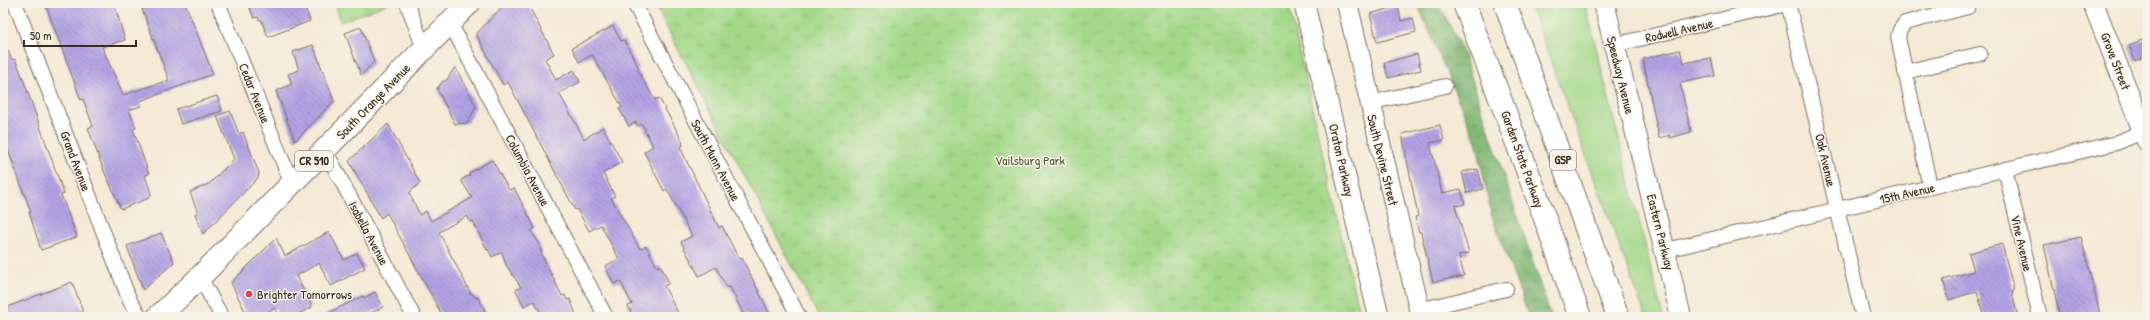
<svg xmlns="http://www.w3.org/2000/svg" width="2150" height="320" viewBox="0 0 2150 320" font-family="'Patrick Hand',sans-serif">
	<defs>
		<pattern id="forest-crowns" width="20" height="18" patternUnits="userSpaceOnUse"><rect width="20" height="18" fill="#81b874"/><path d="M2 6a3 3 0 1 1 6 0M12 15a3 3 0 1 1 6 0" fill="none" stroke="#6b965f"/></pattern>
		<pattern id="park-tufts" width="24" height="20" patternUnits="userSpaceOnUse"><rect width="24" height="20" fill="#a2d888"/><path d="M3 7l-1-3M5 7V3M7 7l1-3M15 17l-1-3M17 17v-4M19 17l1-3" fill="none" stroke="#8cba75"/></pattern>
		<pattern id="building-back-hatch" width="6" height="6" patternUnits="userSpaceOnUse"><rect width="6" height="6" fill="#b2a2e5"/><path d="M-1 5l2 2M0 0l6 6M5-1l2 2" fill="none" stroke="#9284b9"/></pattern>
	</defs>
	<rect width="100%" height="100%" fill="#f7f3e8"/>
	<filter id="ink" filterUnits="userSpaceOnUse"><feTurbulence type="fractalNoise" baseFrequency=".025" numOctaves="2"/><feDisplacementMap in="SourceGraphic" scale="8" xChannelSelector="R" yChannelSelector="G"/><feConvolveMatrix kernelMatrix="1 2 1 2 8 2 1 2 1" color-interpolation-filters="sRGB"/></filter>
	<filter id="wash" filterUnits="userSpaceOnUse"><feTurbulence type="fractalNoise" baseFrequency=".012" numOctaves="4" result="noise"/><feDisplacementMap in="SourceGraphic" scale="16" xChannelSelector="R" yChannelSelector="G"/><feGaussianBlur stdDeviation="0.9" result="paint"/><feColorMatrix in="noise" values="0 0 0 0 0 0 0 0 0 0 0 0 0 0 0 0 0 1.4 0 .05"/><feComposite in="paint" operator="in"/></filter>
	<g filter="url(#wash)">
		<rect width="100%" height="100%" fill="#f4e9d4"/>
		<!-- green -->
		<polygon fill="#a2d888" stroke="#6e8153" points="1529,3 1585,3 1663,317 1646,317"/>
		<!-- forest -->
		<polygon fill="url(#forest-crowns)" stroke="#5e7149" points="1417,3 1439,3 1463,52 1551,317 1529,317 1491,214 1477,144"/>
		<!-- park -->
		<g fill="url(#park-tufts)" stroke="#6e8153">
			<polygon points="335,3 386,3 387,4 341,22"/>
			<polygon points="654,3 1288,3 1360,317 819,317"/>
		</g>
		<g id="blocks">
			<!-- building -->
			<g fill="url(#building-back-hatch)">
				<polygon points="45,3 114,3 125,40 102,47 123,95 169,80 142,9 159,3 185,3 213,74 140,101 141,106 129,110 136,128 133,129 149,174 145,175 151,194 149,198 121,209 104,171 88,128 93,126 83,99 81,100"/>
				<polygon points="248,3 297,3 299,9 305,7 310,21 268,37 261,19 259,20 258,17 254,18"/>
				<polygon points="506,3 527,3 554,54 545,59 556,80 574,70 580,82 559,93 584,139 603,127 609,138 622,162 603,173 615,196 611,198 640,249 646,246 657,267 660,265 669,283 664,286 680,317 633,317 628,306 632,304 620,281 614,284 605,266 619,259 601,225 589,231 577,209 575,210 508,82 503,85 476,34"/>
				<polygon points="1398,6 1401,21 1413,18 1416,32 1377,42 1370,14"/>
				<polygon points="613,26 621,41 624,40 632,55 639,68 637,69 655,100 659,98 676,129 682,141 683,145 680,147 719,228 722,226 739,259 742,258 771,317 745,317 730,287 727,288 716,267 699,276 681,242 692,236 667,189 664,191 644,152 653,146 642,124 638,126 636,122 629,126 619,109 622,107 592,55 579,62 572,48"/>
				<polygon points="361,27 374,62 361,75 345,33"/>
				<polygon points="2147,38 2147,56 2135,61 2129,45"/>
				<polygon points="3,40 12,60 15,59 22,76 64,194 61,195 77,237 41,250 29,212 31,212 3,136"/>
				<polygon points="313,45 334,101 295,141 276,91 292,84 288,74 299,70 293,52"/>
				<polygon points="1680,50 1684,63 1711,58 1715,76 1680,83 1691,132 1670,138 1670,135 1659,138 1643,59"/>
				<polygon points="1417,54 1421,70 1388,78 1384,63"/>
				<polygon points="455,67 476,106 468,123 455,124 437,89 443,81 446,81"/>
				<polygon points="217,96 222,111 181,124 176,109"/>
				<polygon points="230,111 239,134 243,132 259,173 258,178 203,234 195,214 198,213 190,192 209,184 234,159 217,116"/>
				<polygon points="388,124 420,183 409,193 420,215 426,211 431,221 472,198 461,180 470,175 469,173 492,160 509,190 514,188 535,228 531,231 539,243 542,255 562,296 565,295 567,300 570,299 577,317 543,317 534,301 524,306 516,290 521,287 506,265 502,252 492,257 488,249 487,250 473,221 470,222 467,216 439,232 471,294 472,293 476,298 478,297 488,317 443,317 387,213 381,218 349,161"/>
				<polygon points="1440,125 1444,140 1430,143 1442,193 1461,189 1465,204 1455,206 1469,253 1459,255 1464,276 1433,282 1421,232 1419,232 1415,217 1418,216 1402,134"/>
				<polygon points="1478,169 1483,189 1467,193 1462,172"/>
				<polygon points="329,232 344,260 357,253 365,268 331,286 319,263 296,276 312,307 293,317 280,317 275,308 258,317 248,317 231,283 276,238 285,256"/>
				<polygon points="161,233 174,262 143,290 127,246"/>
				<polygon points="2081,237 2100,314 2088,317 2060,317 2044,245"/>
				<polygon points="2002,244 2014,291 2012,292 2018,317 1984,317 1977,291 1949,300 1943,280 1974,271 1969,253"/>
				<polygon points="72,282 85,317 8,317 5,308"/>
				<polygon points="375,292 383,307 363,317 320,317 363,296 364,298"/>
			</g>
		</g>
	</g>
	<g filter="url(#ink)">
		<use href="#blocks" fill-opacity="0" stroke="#7c6d5e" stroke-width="1"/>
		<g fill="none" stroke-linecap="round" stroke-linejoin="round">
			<defs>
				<g id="minor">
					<polyline points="15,3 130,301 140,317"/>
					<polyline points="218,3 292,184"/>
					<polyline points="407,3 424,49"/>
					<polyline points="634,3 799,317"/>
					<polyline points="1788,3 1863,317"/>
					<polyline points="450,23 606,317"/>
					<polyline points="1614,45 1791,3"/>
					<polyline points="1905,72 1980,54"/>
					<polyline points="1369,103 1445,86"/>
					<polyline points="325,150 414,317"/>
					<polyline points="2005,169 2040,317"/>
					<polyline points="1930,187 1898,37 1900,30 1905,23 1968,7"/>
					<polyline points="1666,250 2116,143 2147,130"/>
					<polyline points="200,277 222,317"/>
					<polyline points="1419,310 1506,289"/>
				</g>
				<g id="secondary">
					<polyline points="1304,3 1379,317"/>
					<polyline points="1347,3 1421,317"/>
					<polyline points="1604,3 1681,317"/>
					<polyline points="2093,3 2147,141"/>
				</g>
				<polyline id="primary" points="158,317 200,277 469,3"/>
				<g id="motorway">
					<polyline points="1464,3 1538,199 1580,317"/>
					<polyline points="1505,3 1618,317"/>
				</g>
			</defs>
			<!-- minor casing -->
			<use href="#minor" stroke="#7c6d5e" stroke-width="16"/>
			<!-- secondary casing -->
			<use href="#secondary" stroke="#7c6d5e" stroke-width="22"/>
			<!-- primary casing -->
			<use href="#primary" stroke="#7c6d5e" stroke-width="24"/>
			<!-- motorway casing -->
			<use href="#motorway" stroke="#7c6d5e" stroke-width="24"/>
			<!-- minor -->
			<use href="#minor" stroke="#fff" stroke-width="14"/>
			<!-- secondary -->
			<use href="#secondary" stroke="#fff" stroke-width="20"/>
			<!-- primary -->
			<use href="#primary" stroke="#fff" stroke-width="22"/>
			<!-- motorway -->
			<use href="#motorway" stroke="#fff" stroke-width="22"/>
		</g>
	</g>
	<!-- markers -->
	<circle fill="#d1495b" stroke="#f7f3e8" stroke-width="1.5" cx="249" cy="294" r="4"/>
	<g text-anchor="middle" stroke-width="3" stroke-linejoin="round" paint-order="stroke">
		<!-- shield labels -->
		<g fill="#f7f3e8" stroke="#73665b" stroke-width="1">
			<rect x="1550" y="150" width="26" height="20" rx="3"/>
			<rect x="295" y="151" width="38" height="20" rx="3"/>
		</g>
		<g font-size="12" font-weight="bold" fill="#3b2a1e">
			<text x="1563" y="164">GSP</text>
			<text x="314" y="165">CR 510</text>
		</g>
		<!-- street labels -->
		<g font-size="13" fill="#3b2a1e" stroke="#f7f3e8">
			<text transform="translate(1679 30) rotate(-13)" y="5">Rodwell Avenue</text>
			<text transform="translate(2116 61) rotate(69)" y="5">Grove Street</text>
			<text transform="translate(1621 75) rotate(76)" y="5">Speedway Avenue</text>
			<text transform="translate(255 93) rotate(68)" y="5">Cedar Avenue</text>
			<text transform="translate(373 101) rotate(-46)" y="5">South Orange Avenue</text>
			<text transform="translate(1523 159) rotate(70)" y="5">Garden State Parkway</text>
			<text transform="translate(716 160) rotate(62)" y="5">South Munn Avenue</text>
			<text transform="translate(1342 160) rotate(77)" y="5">Oraton Parkway</text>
			<text transform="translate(1383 160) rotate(76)" y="5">South Devine Street</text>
			<text transform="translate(1826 160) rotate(77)" y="5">Oak Avenue</text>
			<text transform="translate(76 161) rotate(69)" y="5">Grand Avenue</text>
			<text transform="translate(528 170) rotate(62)" y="5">Columbia Avenue</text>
			<text transform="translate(1907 193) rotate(-13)" y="5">15th Avenue</text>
			<text transform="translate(1661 232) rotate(76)" y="5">Eastern Parkway</text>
			<text transform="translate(369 233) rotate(62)" y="5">Isabella Avenue</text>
			<text transform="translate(2022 243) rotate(77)" y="5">Vine Avenue</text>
		</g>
		<!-- park labels -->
		<g font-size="13" fill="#555638" stroke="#f7f3e8">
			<text x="1030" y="165">Vailsburg Park</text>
		</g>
		<!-- poi labels -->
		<g font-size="13" fill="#3b2a1e" stroke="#f7f3e8" text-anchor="start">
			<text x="257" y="299">Brighter Tomorrows</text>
		</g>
	</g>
	<!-- margin -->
	<rect width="2150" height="320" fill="none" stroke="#f7f3e8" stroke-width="16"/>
	<!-- scale -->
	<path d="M24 40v6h112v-6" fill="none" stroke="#3b2a1e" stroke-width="2"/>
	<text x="30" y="40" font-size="12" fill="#3b2a1e" stroke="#f7f3e8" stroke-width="3" paint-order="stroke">50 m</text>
</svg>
